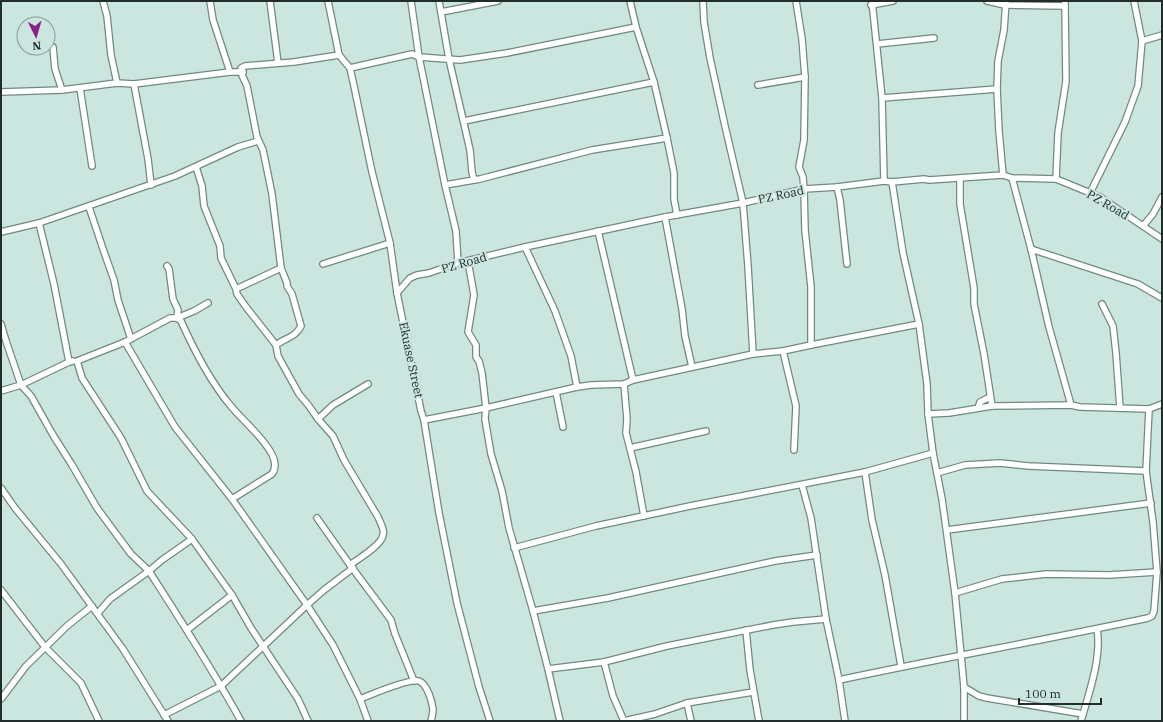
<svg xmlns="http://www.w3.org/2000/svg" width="1163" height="722" viewBox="0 0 1163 722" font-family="'IBM Plex Serif',serif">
	<rect width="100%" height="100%" fill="#cbe5df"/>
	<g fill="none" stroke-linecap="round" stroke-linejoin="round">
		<defs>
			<g id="minor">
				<polyline points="103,1 107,16 111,55 117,83"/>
				<polyline points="210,1 213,20 230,72"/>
				<polyline points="270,1 278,63"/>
				<polyline points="328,1 339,55 350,68 354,86 372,172 390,243 397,293 421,411 424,420 439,513 457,603 479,687 490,721"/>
				<polyline points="411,1 419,57 445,185 456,231 458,263"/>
				<polyline points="439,1 449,59 470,150 472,172 474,180"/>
				<polyline points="630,1 636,27 654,82 667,138 674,173 674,199 677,215"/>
				<polyline points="703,1 704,22 710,58 725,126 743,203 748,266 753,354"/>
				<polyline points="796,1 802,39 805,77 804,140 799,167 803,177 804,189 805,230 811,287 811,345"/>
				<polyline points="872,1 882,98 884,181"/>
				<polyline points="987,1 1005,5 1065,6"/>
				<polyline points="871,5 893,1"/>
				<polyline points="441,12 498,1"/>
				<polyline points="1142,41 1162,35"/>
				<polyline points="877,44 934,38"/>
				<polyline points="53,47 55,69 62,90"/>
				<path d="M339,55L294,62L245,66L241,68L243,72L242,75L247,86L257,137L263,150L272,194L281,268L287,283V286L292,294L301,326C296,337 285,338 276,345L278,356L299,394L309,406L318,419L333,436L344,460L378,517C380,522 385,530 383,535C382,545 358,559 350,565"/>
				<polyline points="350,68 412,54 419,57 460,60 507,53 636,27"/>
				<polyline points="134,84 148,159 151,185"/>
				<polyline points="758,85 805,77"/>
				<polyline points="80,88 92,166"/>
				<polyline points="1,92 62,90 117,83 134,84 230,72 243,72"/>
				<polyline points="882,98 997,89"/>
				<polyline points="464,121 654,82"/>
				<polyline points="196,167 202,186 204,206 220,246 221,258 236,289"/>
				<polyline points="1003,175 999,131 997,89 998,61 1004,30 1006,1"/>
				<polyline points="960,178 960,204 974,288 974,304 984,354 992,406"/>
				<polyline points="1012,178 1031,249 1049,327 1071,405"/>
				<polyline points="1056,179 1058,133 1066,81 1065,6 1065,1"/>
				<polyline points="892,182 903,253 919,324 927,384 928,414 933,453 942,499 955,593 961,655 964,687 964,721"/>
				<polyline points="445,185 480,179 592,150 667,138"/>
				<polyline points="837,187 840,200 847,264"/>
				<polyline points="1090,193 1125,122 1138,86 1142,41 1134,1"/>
				<polyline points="89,207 103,249 114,280 118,300 131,339"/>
				<polyline points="665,217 682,309 685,336 692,367"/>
				<polyline points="39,223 54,284 69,362"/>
				<polyline points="1143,226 1153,214 1162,197"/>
				<polyline points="598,231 633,380"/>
				<polyline points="1,232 39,223 175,176 238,147 258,141"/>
				<polyline points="525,247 555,311 571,356 577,387"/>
				<polyline points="1031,249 1138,284 1162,298"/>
				<polyline points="468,261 474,295 468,332 476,345 476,357 479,361 482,373 486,408 485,419 491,454 502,491 509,528 533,611 548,669 560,721"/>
				<polyline points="323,264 390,243"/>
				<polyline points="167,266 169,269 173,299 178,310 177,318 194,311 208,303"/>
				<polyline points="397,293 410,278 417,275 429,273 458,263 525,247 665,217 743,203 804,189 837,187 884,181 892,182 924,179 929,180 1003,175 1012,178 1056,179 1066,183 1100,197 1162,239"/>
				<polyline points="1102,304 1113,326 1116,353 1120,408"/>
				<polyline points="1,324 6,341 21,385 31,396 53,435 72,465 97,508 131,554 149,571 110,599 98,613"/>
				<polyline points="125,342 175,427 232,499 307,605 333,645 360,699 368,721"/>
				<polyline points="276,345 246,307 237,294 236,289 281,268"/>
				<polyline points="783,351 796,406 794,450"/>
				<polyline points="624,384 627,419 626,433 636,472 644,516"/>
				<polyline points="1,391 21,385 69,362 73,361"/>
				<polyline points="556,392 563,427"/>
				<polyline points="978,408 980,402 990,397"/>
				<polyline points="928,414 949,413 992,406 1071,405 1080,407 1149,409 1162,404"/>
				<polyline points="318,419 333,405 368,384"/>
				<polyline points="424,420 486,408 577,387 591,385 624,384 633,380 753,354 783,351 811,345 919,324"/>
				<polyline points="630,448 706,431"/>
				<polyline points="865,472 872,520 885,575 901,666"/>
				<polyline points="937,473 965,465 1000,463 1029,466 1146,471"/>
				<polyline points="802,485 811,518 826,619 839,680 845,721"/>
				<polyline points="1,488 15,508 61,564 123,649 168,721"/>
				<path d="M232,499L272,474C277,467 275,459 270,451C260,434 243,421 230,405C209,380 194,350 181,321L177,318H170L125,342L77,361L82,378L121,438L147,491L192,539L232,595L251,628L298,699L308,721"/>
				<polyline points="317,518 350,565 391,620 395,634 414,681"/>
				<polyline points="947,530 1151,503"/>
				<path d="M192,539L162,560L149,571C181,621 213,670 241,721"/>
				<polyline points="514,548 596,526 690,506 865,472 933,453"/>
				<polyline points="1,590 45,647 81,683 99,721"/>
				<polyline points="955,593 1002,579 1046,574 1109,575 1157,572"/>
				<polyline points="533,611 608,598 775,561 817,555"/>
				<polyline points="187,630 232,595"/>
				<polyline points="746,630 750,670 759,721"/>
				<polyline points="604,662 613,696 624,721"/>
				<polyline points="548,669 604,662 667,646 773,625 793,622 826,619"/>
				<path d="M839,680C942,658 1045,640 1148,618L1152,616L1154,611L1157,572L1153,522L1146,471L1149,409"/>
				<polyline points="964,687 979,696 987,698 1083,714"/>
				<polyline points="1,699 26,666 67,626 92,606"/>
				<path d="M360,699C370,695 410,678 419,681C427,684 432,701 433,709C433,712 432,717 431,721"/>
				<polyline points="687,703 691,721"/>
				<polyline points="164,715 221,686 307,605 324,590 353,568"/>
				<polyline points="624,721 655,714 687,703 753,692"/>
				<path d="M1081,721C1089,693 1102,657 1097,629"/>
			</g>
		</defs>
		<!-- minor casing -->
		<use href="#minor" stroke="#718983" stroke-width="8"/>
		<!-- minor -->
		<use href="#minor" stroke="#fff" stroke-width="5.5"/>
	</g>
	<g text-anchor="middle" stroke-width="4" stroke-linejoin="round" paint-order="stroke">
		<!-- street labels -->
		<g font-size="12" fill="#222c2a" stroke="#cbe5df">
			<text transform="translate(781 195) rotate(-12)" y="4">PZ Road</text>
			<text transform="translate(1108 205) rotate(30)" y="4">PZ Road</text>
			<text transform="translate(464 263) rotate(-16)" y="4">PZ Road</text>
			<text transform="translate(411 360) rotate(78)" y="4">Ekuase Street</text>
		</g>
	</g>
	<!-- border -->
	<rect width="1163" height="722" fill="none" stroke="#222c2a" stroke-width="4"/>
	<!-- north arrow -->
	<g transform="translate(36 36) rotate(175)"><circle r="19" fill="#cbe5df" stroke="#879b97"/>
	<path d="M0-3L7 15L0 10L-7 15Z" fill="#8a2288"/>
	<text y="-6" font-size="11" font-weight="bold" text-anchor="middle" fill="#222c2a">N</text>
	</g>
	<!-- scale -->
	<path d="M1019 698v6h82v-6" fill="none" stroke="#222c2a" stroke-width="2"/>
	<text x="1025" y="698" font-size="12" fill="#222c2a" stroke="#cbe5df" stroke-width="3" paint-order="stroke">100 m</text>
</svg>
